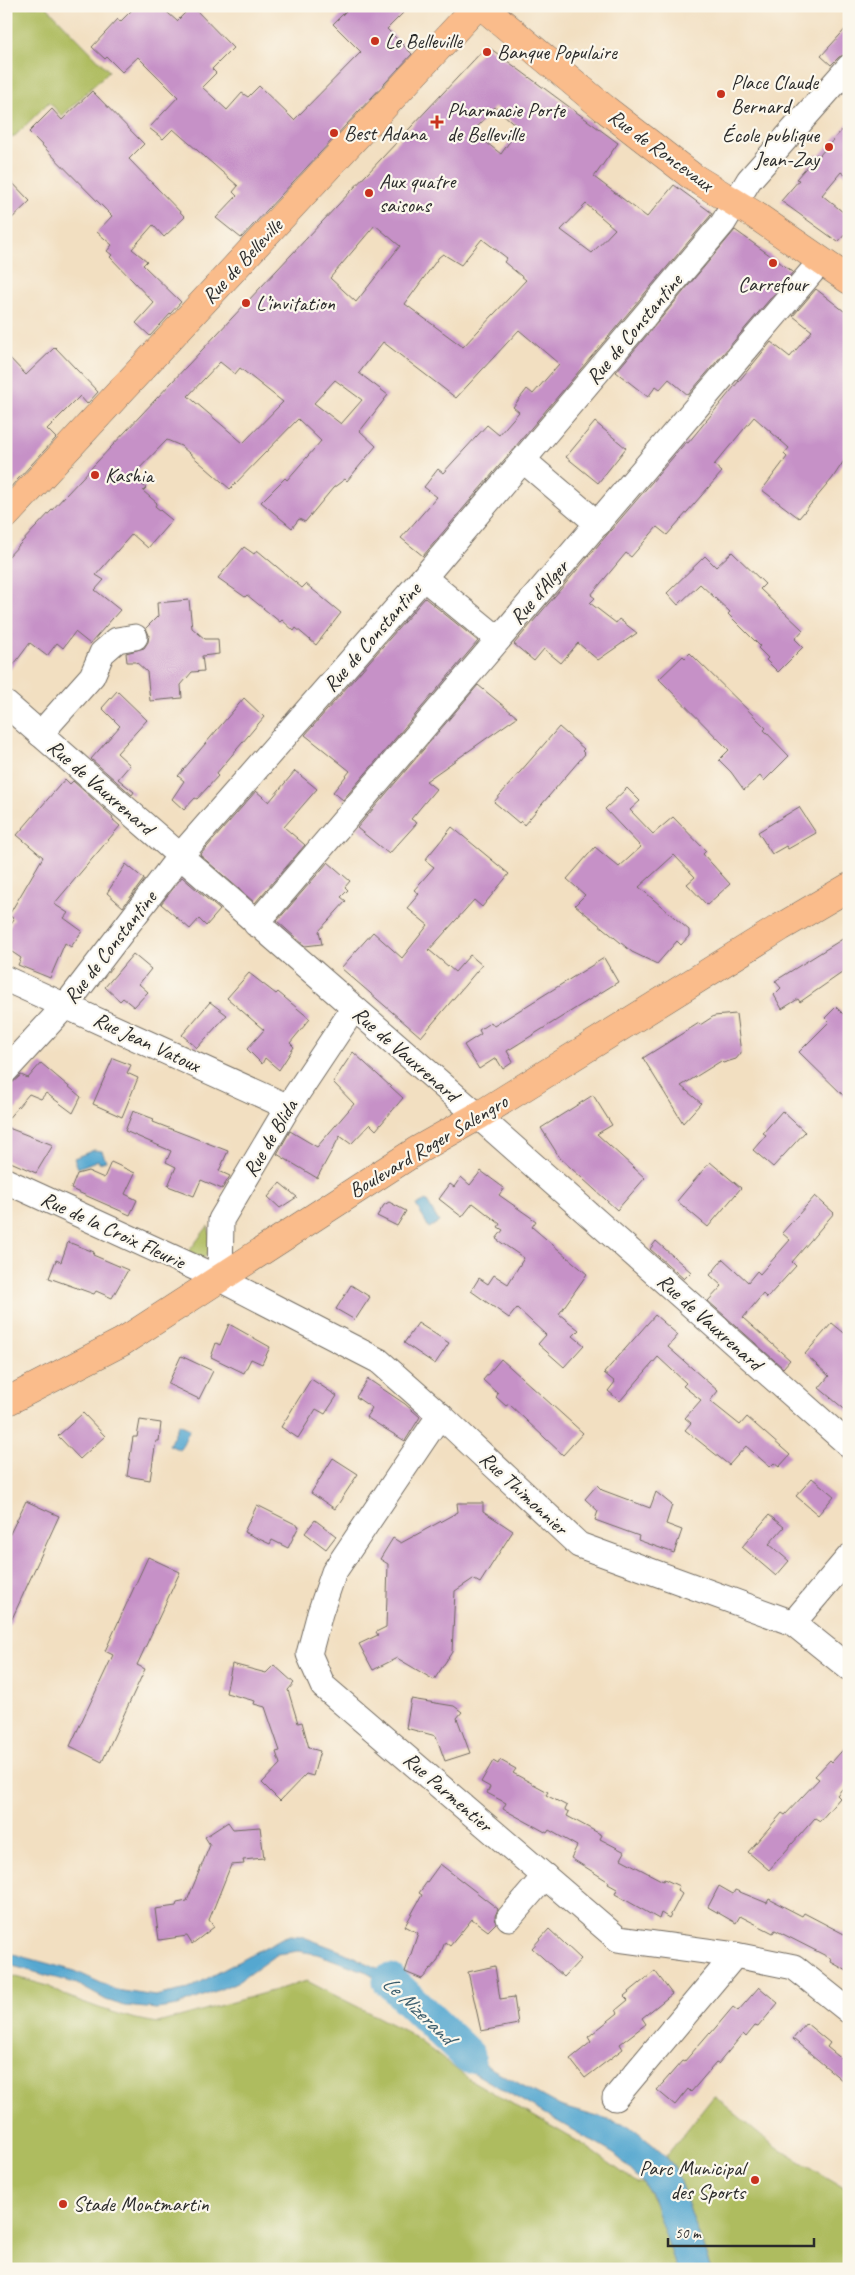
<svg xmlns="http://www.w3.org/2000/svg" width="855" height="2275" viewBox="0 0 855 2275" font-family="Caveat,sans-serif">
	<rect width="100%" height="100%" fill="#fbf7ec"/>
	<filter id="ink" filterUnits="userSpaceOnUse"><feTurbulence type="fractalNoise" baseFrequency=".02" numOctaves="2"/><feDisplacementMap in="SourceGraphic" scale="10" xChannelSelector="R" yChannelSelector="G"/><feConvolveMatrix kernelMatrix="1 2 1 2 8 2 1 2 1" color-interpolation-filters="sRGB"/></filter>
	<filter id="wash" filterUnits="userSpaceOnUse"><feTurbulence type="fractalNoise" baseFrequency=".0096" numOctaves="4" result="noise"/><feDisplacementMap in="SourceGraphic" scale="20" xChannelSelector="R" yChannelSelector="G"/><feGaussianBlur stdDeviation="1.12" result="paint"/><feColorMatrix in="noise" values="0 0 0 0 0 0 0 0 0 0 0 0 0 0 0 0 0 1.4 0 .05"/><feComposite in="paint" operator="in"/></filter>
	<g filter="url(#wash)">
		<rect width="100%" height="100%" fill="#f2dfc1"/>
		<!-- green -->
		<g fill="#aebc5f" stroke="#6c7445">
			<polygon points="16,6 46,6 109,71 62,116 49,102 13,138 6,133 6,16"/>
			<polygon points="208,1226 214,1248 202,1260 186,1255"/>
			<polygon points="6,1974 48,1986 64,1995 99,2008 135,2019 158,2023 307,1981 409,2033 469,2079 584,2145 637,2183 643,2183 657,2208 677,2269 6,2269"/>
			<polygon points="714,2096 773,2145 849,2191 849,2269 711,2269 675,2168 666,2156"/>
		</g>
		<!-- water -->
		<g fill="#54a7d0" stroke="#40697e">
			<polygon points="94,1150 102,1151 106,1161 99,1163 98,1160 78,1168 74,1158"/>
			<polygon points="426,1200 439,1222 429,1228 416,1205"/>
			<polygon points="179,1424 190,1429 180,1450 169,1445"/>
			<polygon points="290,1935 301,1936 343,1952 382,1970 430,2007 418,2020 384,1982 367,1972 317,1954 298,1951 277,1954 239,1981 221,1989 178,2006 157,2009 124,2006 106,2000 77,1984 6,1964 6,1952 75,1971 116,1990 155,1996 188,1989 282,1938"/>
			<polygon points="439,2015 474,2054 487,2066 560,2106 629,2126 662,2152 675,2168 711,2269 677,2269 652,2197 643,2183 621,2160 614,2154 462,2066 426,2029"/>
		</g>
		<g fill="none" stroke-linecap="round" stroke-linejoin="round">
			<!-- river -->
			<polyline stroke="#54a7d0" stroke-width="35" points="390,1981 468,2056"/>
		</g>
		<g id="blocks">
			<!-- building -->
			<g fill="#c691c7" fill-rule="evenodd">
				<polygon points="136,6 160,6 177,21 192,6 233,48 212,69 216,73 202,87 227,110 242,93 248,97 259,86 294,120 361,52 333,24 351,6 410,6 387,29 412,54 241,238 216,218 237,196 233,192 238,186 173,129 163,139 149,128 178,97 138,57 122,72 107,57 105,59 92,47 118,19 120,22"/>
				<polygon points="849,25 849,53 839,57 831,65 821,56"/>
				<path d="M487,46L618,143L594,177L647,217L674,185L712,213L711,215L423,556L401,538L437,497L424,487L438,469L443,473L487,425L499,435L519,412L513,407L527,389L533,394L559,364L519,330L456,398L383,342L359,373L388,395L360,431L376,446L347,481L345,479L333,488L305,522L299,519L292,528L261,502L285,478L287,480L321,441L298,419L230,489L181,446L167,440L132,476L146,488L143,491L157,503L155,506L172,520L148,548L132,534L96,575L104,580L95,590L120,610L90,644L75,632L63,648L57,643L47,656L30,643L6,675V559ZM495,107L519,128L501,154L473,132ZM586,204L615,229L592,253L561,230ZM375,225L400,246L356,302L330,278ZM482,239L507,258L504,262L526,280L463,347L405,304L439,257L443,254L461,265ZM220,362L235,374L240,368L283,402L243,443L188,396ZM335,380L362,400L341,424L314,403Z"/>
				<polygon points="92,91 144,144 129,159 185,217 164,237 153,225 132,249 147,261 143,265 181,302 150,336 136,323 154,303 110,257 112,255 107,251 112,245 97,232 112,216 29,132 52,109 62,120"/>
				<polygon points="849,122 849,178 841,172 822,195 849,217 849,230 838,242 781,201 799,180 796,179 811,162 817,154 819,156"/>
				<polygon points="6,176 30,201 6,224"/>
				<polygon points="735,230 793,272 688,395 669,379 660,389 656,386 648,397 616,372"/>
				<polygon points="816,289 849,315 849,453 832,479 799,518 762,490 787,457 784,454 789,448 754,417 714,465 722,472 667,535 657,527 631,557 626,553 591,595 595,598 590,603 616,623 619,619 637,633 598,660 578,643 561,663 544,649 534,661 514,644 686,442 688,443 771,342 790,357 812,331 793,316"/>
				<polygon points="55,347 98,392 87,404 80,396 47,429 56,438 6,492 6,354 26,375"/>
				<polygon points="595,422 626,448 598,483 566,457"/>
				<polygon points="244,547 254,554 257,550 302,588 306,584 341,613 316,645 296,628 294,631 282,620 280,622 247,595 245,597 218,578"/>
				<polygon points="732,552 765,584 760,589 803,630 795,639 803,647 778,672 766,660 768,658 758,648 760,646 728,614 730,612 700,584 678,605 667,593 705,556 716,567"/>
				<polygon points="425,598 478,641 343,800 333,792 350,771 305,735"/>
				<polygon points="189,600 192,628 205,639 218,639 219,654 202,656 204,671 192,672 181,685 182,698 150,701 147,672 136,662 127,662 126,653 144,648 148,642 149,635 146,628 158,616 157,603"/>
				<polygon points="690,653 766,728 764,730 789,756 764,781 760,776 744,790 731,772 719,760 729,750 659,679 683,656 685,658"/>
				<polygon points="478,685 517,717 426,781 436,789 411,819 417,823 389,854 357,828"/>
				<polygon points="117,691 147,720 117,753 130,765 118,779 134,792 132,795 91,759 120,726 102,708"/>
				<polygon points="244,698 264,717 216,774 218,776 197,799 195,798 184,810 172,799 184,781 178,776"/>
				<polygon points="559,727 584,749 582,751 585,754 524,825 521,821 519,823 494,802"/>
				<polygon points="295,771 317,789 284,827 305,845 255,903 200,855 256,791 269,802"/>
				<polygon points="65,779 70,784 73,781 113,817 112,819 120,826 54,904 68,913 64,918 82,931 71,947 65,943 50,978 18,965 21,958 6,948 6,931 14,919 9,915 43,857 17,835"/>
				<polygon points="627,788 640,801 630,810 653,834 673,817 706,851 703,854 730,884 707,905 687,884 695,877 674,855 639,887 689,930 689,936 681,945 677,941 657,964 632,952 575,905 585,895 567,879 595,847 619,867 641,847 605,809"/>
				<polygon points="799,807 816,833 788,849 786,846 772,854 758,832"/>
				<polygon points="452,827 509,874 482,907 474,900 429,950 455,972 470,955 482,965 421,1037 341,968 373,932 402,958 428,925 407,908 419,894 414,890 434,867 425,860"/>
				<polygon points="328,862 350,881 345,887 348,890 341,897 346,901 319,931 322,944 305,946 277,921"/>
				<polygon points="126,864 144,879 123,907 107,893"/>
				<polygon points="182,877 220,910 206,926 199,919 190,929 161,904"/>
				<polygon points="849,935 849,968 800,1002 798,999 782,1009 774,995 781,988 775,981"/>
				<polygon points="133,954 151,969 139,984 148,992 134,1007 123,998 120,1001 105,987"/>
				<polygon points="604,958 618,982 507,1051 513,1062 503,1069 496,1058 479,1069 464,1045 481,1034 479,1030 491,1022 494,1026"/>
				<polygon points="249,973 276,994 278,992 310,1019 290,1043 294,1047 279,1070 265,1058 262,1064 247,1049 264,1030 227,998"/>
				<polygon points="210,1002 227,1015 197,1048 182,1035"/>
				<polygon points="836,1007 849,1020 849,1101 799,1052 829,1022 825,1018"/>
				<polygon points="736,1014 741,1053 736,1059 723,1063 721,1061 681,1086 701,1103 683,1123 643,1058 699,1023 700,1025 714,1016"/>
				<polygon points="353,1052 403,1098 376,1130 370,1124 351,1144 340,1136 317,1178 277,1154 290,1131 317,1147 354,1104 333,1082"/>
				<polygon points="113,1058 131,1065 127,1073 138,1078 122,1117 93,1104"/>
				<polygon points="41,1063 81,1097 73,1113 46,1093 41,1099 29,1094 6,1121 6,1084 11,1084 21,1075 28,1078"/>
				<polygon points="593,1095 612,1125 597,1134 645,1178 617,1210 560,1158 541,1128"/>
				<polygon points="133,1111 154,1119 153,1122 228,1151 219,1171 230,1176 222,1189 201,1180 194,1196 168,1186 176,1167 166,1162 171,1151 125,1131"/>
				<polygon points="782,1111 805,1132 773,1167 753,1150 766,1135 763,1133"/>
				<polygon points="6,1127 53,1145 36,1173 6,1160"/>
				<polygon points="111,1162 135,1173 125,1194 137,1200 130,1215 71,1189 77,1174 88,1171 104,1178"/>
				<polygon points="710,1162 741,1188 708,1227 677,1201"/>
				<polygon points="481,1171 504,1188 499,1195 536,1221 532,1227 587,1274 559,1314 579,1330 573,1336 584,1345 564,1367 538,1344 546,1335 517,1308 509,1318 471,1291 479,1278 488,1284 494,1275 508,1284 524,1258 496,1239 503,1230 498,1227 500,1224 473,1203 462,1217 439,1199 450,1184 454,1187 461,1177 470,1185"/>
				<polygon points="280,1183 297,1197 280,1208 268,1197"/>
				<polygon points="815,1196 834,1213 792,1262 796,1266 767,1298 763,1294 743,1318 790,1360 783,1368 708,1301 722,1286 710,1275 723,1259 748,1282 757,1271 760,1274 790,1240 782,1233"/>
				<polygon points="389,1202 406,1211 397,1226 377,1216 384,1205"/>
				<polygon points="656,1241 691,1272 684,1279 650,1249"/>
				<polygon points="68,1242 94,1252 93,1255 128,1270 112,1298 96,1291 94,1294 49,1278 56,1260 61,1262"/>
				<polygon points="351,1285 370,1297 355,1320 336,1309"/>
				<polygon points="655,1315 678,1335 668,1347 718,1391 710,1401 740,1425 747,1417 790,1455 779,1467 774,1463 770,1467 746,1446 729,1465 685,1430 691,1423 685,1418 701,1400 683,1386 686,1383 658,1357 620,1401 608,1391 615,1382 604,1373"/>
				<polygon points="418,1323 449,1343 435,1364 404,1343"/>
				<polygon points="832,1323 849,1337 849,1413 819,1388 829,1376 805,1354"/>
				<polygon points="229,1324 270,1347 262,1364 251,1359 244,1373 211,1357 216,1343 220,1345"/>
				<polygon points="181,1356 213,1371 199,1399 168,1384"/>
				<polygon points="501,1359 583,1433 563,1455 509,1404 506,1406 496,1397 498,1394 483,1380"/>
				<polygon points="311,1379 337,1396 325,1414 316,1409 298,1438 281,1427"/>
				<polygon points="368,1379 405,1404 420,1417 405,1441 366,1417 372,1408 356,1397"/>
				<polygon points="83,1413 105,1436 80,1459 58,1436"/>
				<polygon points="140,1420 161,1423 159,1441 156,1441 150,1480 127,1476 133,1437 137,1437"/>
				<polygon points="333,1458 358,1474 335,1509 311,1493"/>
				<polygon points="812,1478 834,1496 818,1515 796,1496"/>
				<polygon points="597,1485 602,1490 650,1508 656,1492 672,1505 666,1524 682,1530 674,1553 638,1540 639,1536 595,1520 598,1511 585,1499"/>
				<polygon points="26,1501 59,1516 6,1632 6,1542"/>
				<polygon points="457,1503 483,1503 483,1511 513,1531 480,1583 473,1579 455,1591 452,1652 434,1680 397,1658 373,1670 359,1644 378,1635 376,1632 386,1627 388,1564 380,1559 393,1538 401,1543 458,1512"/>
				<polygon points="257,1505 299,1526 288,1548 272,1540 270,1544 244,1532"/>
				<polygon points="769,1515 784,1527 769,1544 789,1561 776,1576 742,1547"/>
				<polygon points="315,1520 336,1536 326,1549 305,1533"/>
				<polygon points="148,1557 180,1572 137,1665 145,1669 102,1762 70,1746 113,1655 105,1651"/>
				<polygon points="232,1664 266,1673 274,1665 294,1683 288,1690 298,1723 302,1722 309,1748 320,1751 313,1776 306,1774 280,1801 262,1783 280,1764 276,1752 280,1751 265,1707 254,1704 255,1701 226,1693"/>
				<polygon points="411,1699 454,1706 462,1712 457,1718 470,1753 445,1761 436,1736 406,1728"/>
				<polygon points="849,1743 849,1781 837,1795 840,1798 820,1821 815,1818 769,1870 748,1852 782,1813 785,1815 819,1779 815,1776 830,1760 832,1762"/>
				<polygon points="500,1760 516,1769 513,1773 548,1792 546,1795 567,1806 565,1810 569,1812 567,1816 602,1835 600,1839 625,1852 621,1859 663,1881 664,1879 679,1886 677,1890 682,1894 669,1918 661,1913 659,1919 615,1894 617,1889 608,1884 609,1882 571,1858 577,1846 549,1830 547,1833 503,1809 506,1803 487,1793 490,1787 481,1782 493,1761 498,1764"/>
				<polygon points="228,1822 233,1829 260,1827 264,1858 243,1860 244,1864 231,1865 209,1920 214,1927 192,1944 187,1936 159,1940 155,1909 176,1906 177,1903 187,1901 210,1845 205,1837"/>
				<polygon points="440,1864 498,1909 495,1916 496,1923 488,1931 472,1919 450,1946 445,1942 437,1962 422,1979 405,1972 418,1933 405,1926 422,1895 419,1893"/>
				<polygon points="719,1886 733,1894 735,1890 767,1903 769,1899 802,1916 804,1913 844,1934 849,1924 849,1972 831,1962 832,1959 775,1930 773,1933 740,1916 736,1923 708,1907"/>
				<polygon points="549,1929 581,1959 564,1977 532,1948"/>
				<polygon points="495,1966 500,1999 514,1997 518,2024 481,2031 468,1972"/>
				<polygon points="655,1971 672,1994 642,2018 646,2024 620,2044 623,2049 585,2078 570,2059 591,2042 588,2037 618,2013 616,2010 628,2000 624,1996"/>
				<polygon points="759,1987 778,2003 758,2027 755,2026 746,2037 743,2034 718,2064 716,2063 691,2092 688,2089 675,2105 657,2090 682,2061 684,2062 710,2032 711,2033 733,2007 738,2011"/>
				<polygon points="806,2023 830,2043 827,2047 849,2065 849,2086 793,2039"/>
			</g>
		</g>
	</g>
	<g filter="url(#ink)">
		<use href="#blocks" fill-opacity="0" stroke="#716a60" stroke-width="1"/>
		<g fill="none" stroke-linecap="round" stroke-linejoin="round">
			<defs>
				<g id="minor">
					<polyline points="523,460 598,524"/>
					<polyline points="424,578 498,639"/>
					<polyline points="6,704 478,1116 849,1445"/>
					<polyline points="40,734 92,676 102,653 117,640 135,637"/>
					<polyline points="256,924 821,261"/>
					<polyline points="6,979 288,1107"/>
					<polyline points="6,1070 66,1005 180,856 431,569 723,223 749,180 849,67"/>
					<polyline points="6,1181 220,1279 379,1361 440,1415 579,1545 793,1623 849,1668"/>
					<polyline points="220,1279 221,1220 288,1107 354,1008"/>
					<polyline points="440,1415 334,1572 320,1613 309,1654 323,1686 618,1939 735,1955 794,1967 849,2011"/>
					<polyline points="793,1623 849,1557"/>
					<polyline points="509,1918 545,1876"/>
					<polyline points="615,2098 735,1955"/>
				</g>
				<g id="major">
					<polyline points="482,6 604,108 693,177 755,215 849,280"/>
					<polyline points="6,515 477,6"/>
					<polyline points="6,1402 122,1342 416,1151 478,1116 781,927 849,887"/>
				</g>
			</defs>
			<!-- minor casing -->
			<use href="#minor" stroke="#716a60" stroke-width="27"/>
			<!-- major casing -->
			<use href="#major" stroke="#716a60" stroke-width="29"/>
			<!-- minor -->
			<use href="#minor" stroke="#fff" stroke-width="25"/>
			<!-- major -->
			<use href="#major" stroke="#fabc8b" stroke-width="28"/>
		</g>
	</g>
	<!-- markers -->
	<g fill="#c8321e" stroke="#fbf7ec" stroke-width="2">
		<circle cx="375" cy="41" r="5"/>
		<circle cx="487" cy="52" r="5"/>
		<circle cx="721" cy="94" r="5"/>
		<path d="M434.5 114.5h5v5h5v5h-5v5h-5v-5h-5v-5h5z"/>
		<circle cx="334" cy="133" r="5"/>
		<circle cx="829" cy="147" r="5"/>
		<circle cx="369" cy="193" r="5"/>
		<circle cx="773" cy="263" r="5"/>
		<circle cx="246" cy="303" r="5"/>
		<circle cx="95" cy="475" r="5"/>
		<circle cx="755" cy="2180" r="5"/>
		<circle cx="63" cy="2204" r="5"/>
	</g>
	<g text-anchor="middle" stroke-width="4.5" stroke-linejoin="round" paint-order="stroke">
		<!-- poi labels -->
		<g font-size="21" fill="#2b2b2b" stroke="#fbf7ec" text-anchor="start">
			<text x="385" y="48">Le Belleville</text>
			<text x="497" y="59">Banque Populaire</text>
			<text x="731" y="89">Place Claude<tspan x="731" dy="24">Bernard</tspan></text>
			<text x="447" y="117">Pharmacie Porte<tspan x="447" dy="24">de Belleville</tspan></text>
			<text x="344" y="140">Best Adana</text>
			<text x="819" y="142" text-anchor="end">École publique<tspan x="819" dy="24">Jean-Zay</tspan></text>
			<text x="379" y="188">Aux quatre<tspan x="379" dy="24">saisons</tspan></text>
			<text x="773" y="291" text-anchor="middle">Carrefour</text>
			<text x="256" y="310">L’invitation</text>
			<text x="105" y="482">Kashia</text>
			<text x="745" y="2175" text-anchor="end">Parc Municipal<tspan x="745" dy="24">des Sports</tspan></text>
			<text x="73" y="2211">Stade Montmartin</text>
		</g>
		<!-- street labels -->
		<g font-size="21" fill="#2b2b2b" stroke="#fbf7ec">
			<text transform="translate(661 150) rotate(36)" y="7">Rue de Roncevaux</text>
			<text transform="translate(242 261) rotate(-47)" y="7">Rue de Belleville</text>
			<text transform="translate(634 329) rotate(-50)" y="7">Rue de Constantine</text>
			<text transform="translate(539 592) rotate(-49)" y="7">Rue d'Alger</text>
			<text transform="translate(372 637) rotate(-49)" y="7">Rue de Constantine</text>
			<text transform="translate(101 787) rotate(41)" y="7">Rue de Vauxrenard</text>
			<text transform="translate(110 947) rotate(-52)" y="7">Rue de Constantine</text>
			<text transform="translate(147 1042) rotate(25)" y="7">Rue Jean Vatoux</text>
			<text transform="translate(406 1054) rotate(41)" y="7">Rue de Vauxrenard</text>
			<text transform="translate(270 1138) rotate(-59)" y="7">Rue de Blida</text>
			<text transform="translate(428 1146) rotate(-31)" y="7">Boulevard Roger Salengro</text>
			<text transform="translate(113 1230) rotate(25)" y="7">Rue de la Croix Fleurie</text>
			<text transform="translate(710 1322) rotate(42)" y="7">Rue de Vauxrenard</text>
			<text transform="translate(524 1493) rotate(43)" y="7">Rue Thimonnier</text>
			<text transform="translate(448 1792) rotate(41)" y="7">Rue Parmentier</text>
		</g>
		<!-- water labels -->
		<g font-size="22" font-style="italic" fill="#3b5d6d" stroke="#fbf7ec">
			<text transform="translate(419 2009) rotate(43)" y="8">Le Nizerand</text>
		</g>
	</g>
	<!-- margin -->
	<rect width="855" height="2275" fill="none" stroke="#fbf7ec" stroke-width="25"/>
	<!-- scale -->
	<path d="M668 2238v8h146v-8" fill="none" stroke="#2b2b2b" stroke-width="2.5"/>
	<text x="675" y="2238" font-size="15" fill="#2b2b2b" stroke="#fbf7ec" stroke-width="4" paint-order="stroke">50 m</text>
</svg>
